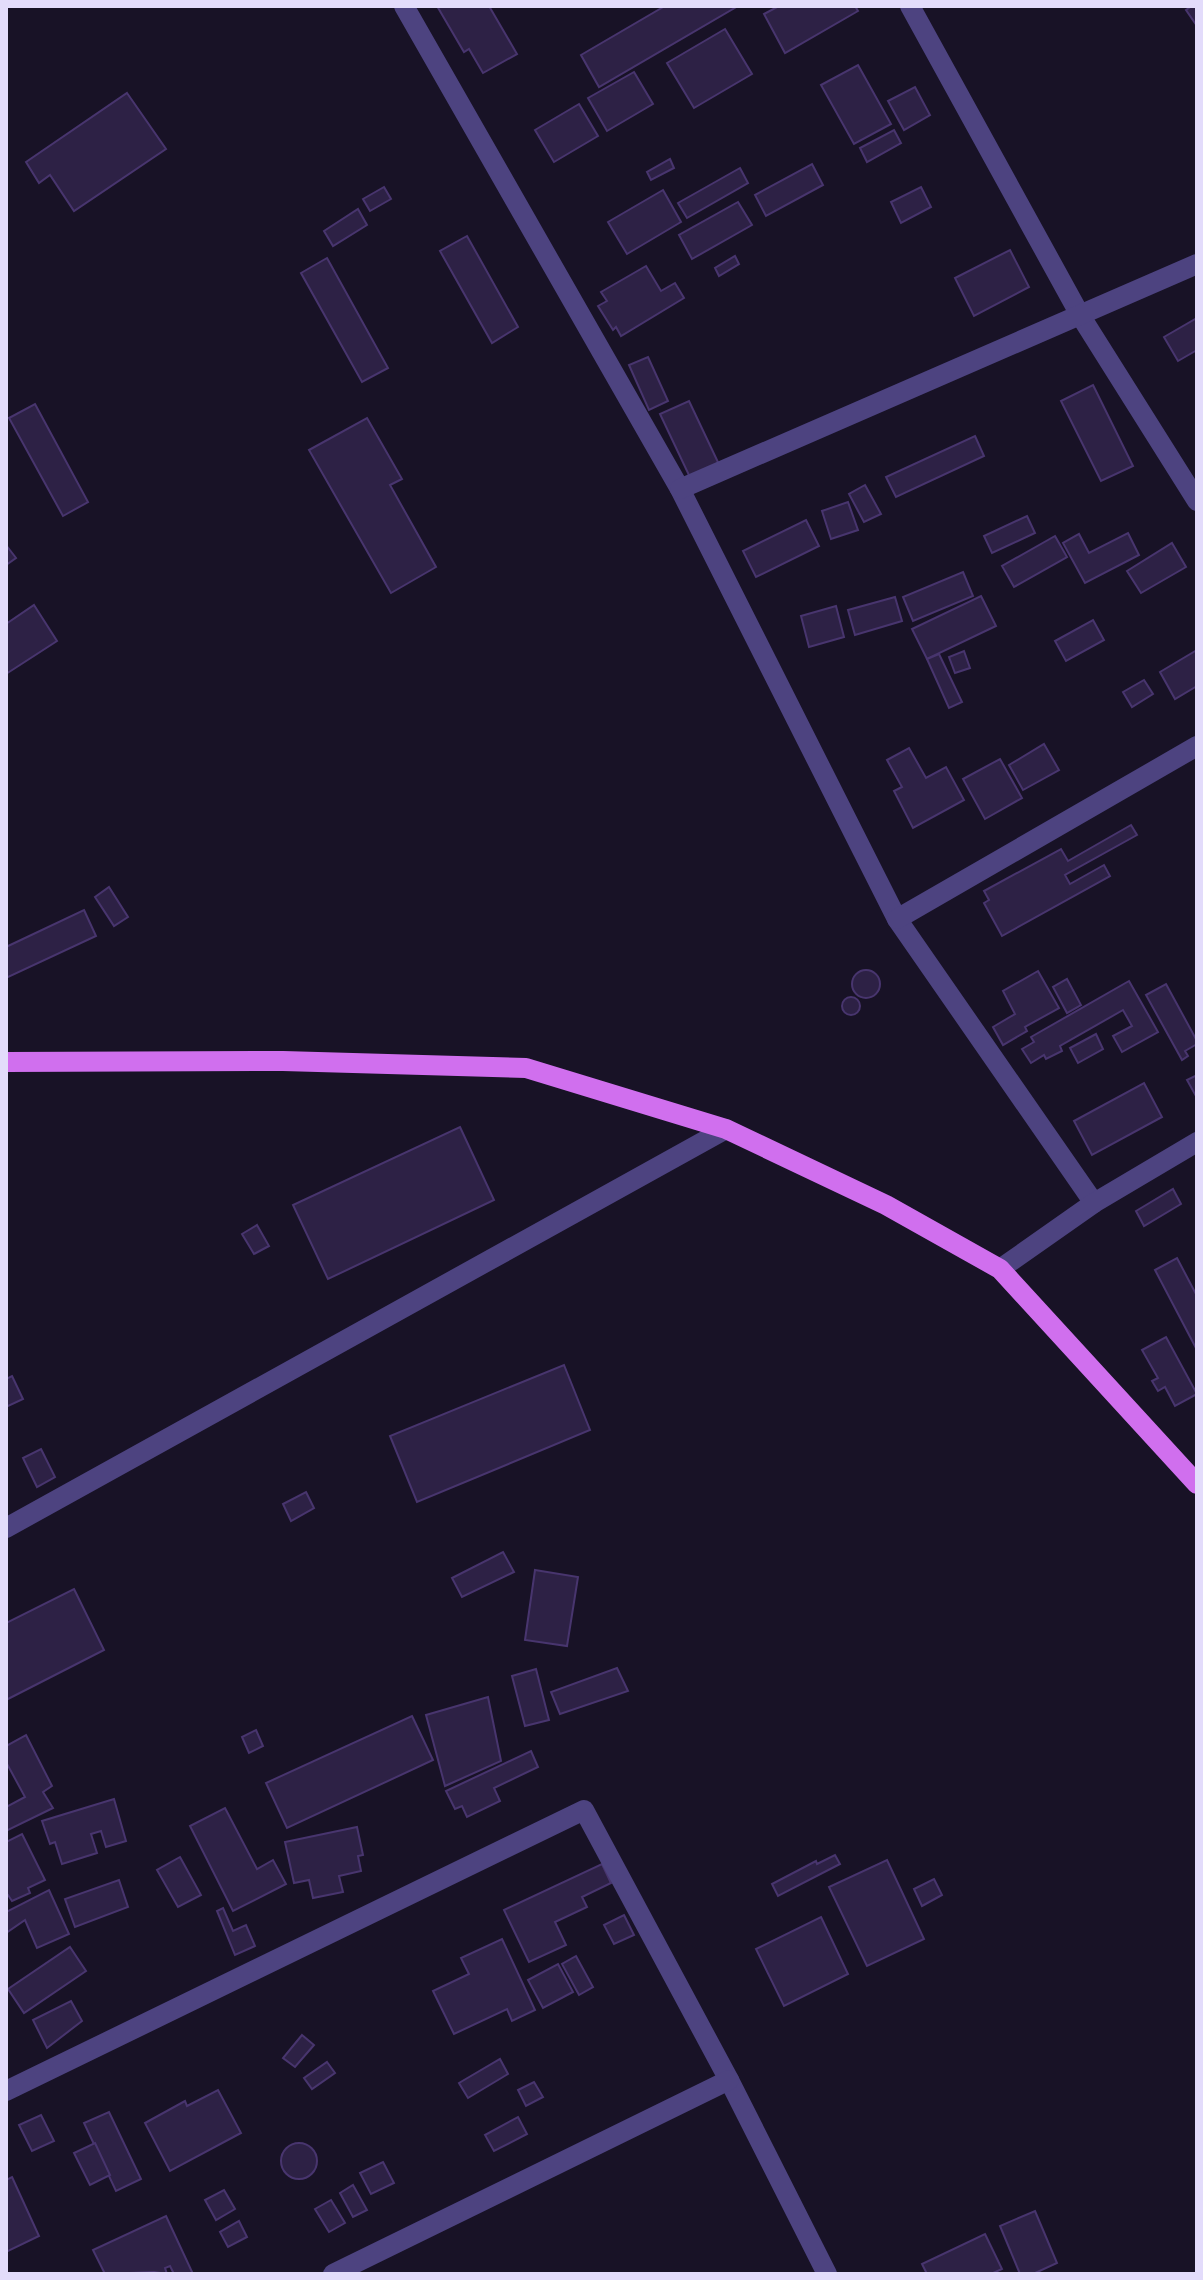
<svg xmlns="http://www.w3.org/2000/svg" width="1203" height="2280" viewBox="0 0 1203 2280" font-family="Karla,sans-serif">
	<rect width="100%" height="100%" fill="#181226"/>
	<!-- building -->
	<g fill="#2d2145" stroke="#48356e" stroke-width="2">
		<polygon points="437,6 489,6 517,54 483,73 469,49 464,52"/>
		<polygon points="665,6 738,6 599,87 581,55"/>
		<polygon points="779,6 855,6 858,11 785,53 764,14"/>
		<polygon points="1192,6 1197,6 1197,26 1186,10"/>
		<polygon points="725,29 752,74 694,108 667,63"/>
		<polygon points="858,65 891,124 854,144 821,85"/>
		<polygon points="634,72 653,104 607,131 588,98"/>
		<polygon points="915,87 930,115 904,130 888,101"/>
		<polygon points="127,93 166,149 74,211 50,175 39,183 26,162"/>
		<polygon points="579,104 598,136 554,162 535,130"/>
		<polygon points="894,130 901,143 867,162 860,148"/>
		<polygon points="670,159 674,168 651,180 647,172"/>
		<polygon points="812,164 823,185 766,216 755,195"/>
		<polygon points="740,168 748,183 687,218 678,203"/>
		<polygon points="384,187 391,199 370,211 363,199"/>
		<polygon points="921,187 931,207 901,223 891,202"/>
		<polygon points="663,190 681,222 627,254 608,222"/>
		<polygon points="738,202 752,225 692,259 679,235"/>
		<polygon points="358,209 367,225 333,246 324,231"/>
		<polygon points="467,236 518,327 492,343 440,251"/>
		<polygon points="1010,250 1029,287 974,316 955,278"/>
		<polygon points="735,256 739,264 719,276 715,268"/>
		<polygon points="327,258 388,368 362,382 301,273"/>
		<polygon points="646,266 661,291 675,283 684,298 621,336 616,327 613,330 598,306 607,301 601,292"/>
		<polygon points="1197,318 1197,350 1178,361 1164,337"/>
		<polygon points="648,357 668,401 649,410 629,365"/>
		<polygon points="1093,385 1133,466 1101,481 1061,401"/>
		<polygon points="689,401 725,477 696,490 660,414"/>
		<polygon points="35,404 88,502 63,516 9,418"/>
		<polygon points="367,418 402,479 390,485 436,567 391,593 309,450"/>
		<polygon points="975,436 984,456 896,497 886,477"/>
		<polygon points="865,485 881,514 864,522 849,494"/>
		<polygon points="848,502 858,530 831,539 822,511"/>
		<polygon points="1027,516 1035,533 992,553 984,536"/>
		<polygon points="806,520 819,546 756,577 743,551"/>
		<polygon points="1128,533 1139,555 1085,583 1063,543 1079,534 1089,553"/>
		<polygon points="1055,536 1067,557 1014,587 1002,566"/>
		<polygon points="1172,543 1186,567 1141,593 1127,571"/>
		<polygon points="6,545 16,558 6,565"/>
		<polygon points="963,572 973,596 913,621 903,597"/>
		<polygon points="981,596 996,626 927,659 912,629"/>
		<polygon points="895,597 902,621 855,635 848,610"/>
		<polygon points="34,605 57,641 6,674 6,624"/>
		<polygon points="836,606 844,637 809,647 801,616"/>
		<polygon points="1093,620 1104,640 1066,661 1055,641"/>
		<polygon points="1197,650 1197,686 1175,699 1160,672"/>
		<polygon points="964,651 970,668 955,673 949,657"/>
		<polygon points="939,654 962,702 949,708 927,659"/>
		<polygon points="1144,680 1153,694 1132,707 1123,692"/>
		<polygon points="1044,744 1059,770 1023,790 1009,765"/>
		<polygon points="909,748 926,778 946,767 964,800 913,828 894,791 902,787 887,760"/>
		<polygon points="1000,759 1022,798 985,819 963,779"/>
		<polygon points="1131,825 1137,835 1065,875 1070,884 1104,865 1110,876 1002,936 984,903 989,900 984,891 1061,849 1068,861"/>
		<polygon points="109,887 128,917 114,926 95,897"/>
		<polygon points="84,910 96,936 6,978 6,947"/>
		<circle cx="866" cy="984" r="14"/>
		<polygon points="1038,971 1059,1008 1025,1027 1027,1031 1003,1045 993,1027 1015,1014 1003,991"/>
		<polygon points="1067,979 1081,1005 1067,1013 1053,987"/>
		<polygon points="1129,981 1158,1032 1122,1052 1113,1036 1132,1026 1123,1010 1060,1046 1062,1051 1046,1059 1044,1055 1031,1063 1022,1049 1034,1042 1031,1037"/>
		<polygon points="1166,984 1197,1041 1197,1044 1185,1051 1188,1056 1182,1060 1146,995"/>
		<circle cx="851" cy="1006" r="9"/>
		<polygon points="1096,1034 1103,1049 1078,1063 1070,1048"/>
		<polygon points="1197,1075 1197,1098 1187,1080"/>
		<polygon points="1144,1083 1162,1117 1092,1155 1074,1121"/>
		<polygon points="460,1127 494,1200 328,1279 293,1205"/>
		<polygon points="1173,1189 1181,1204 1144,1226 1136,1211"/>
		<polygon points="257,1225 269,1246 254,1254 242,1234"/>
		<polygon points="1177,1258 1197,1296 1197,1350 1155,1270"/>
		<polygon points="1166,1337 1197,1394 1175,1406 1165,1387 1158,1391 1152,1381 1158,1378 1142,1350"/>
		<polygon points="564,1365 590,1430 417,1502 390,1436"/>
		<polygon points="12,1376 23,1399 6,1407 6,1379"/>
		<polygon points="41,1449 55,1477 37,1487 23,1458"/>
		<polygon points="306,1492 314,1508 291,1521 283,1504"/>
		<polygon points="503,1552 514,1572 462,1597 452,1578"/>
		<polygon points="535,1570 578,1577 567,1646 525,1640"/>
		<polygon points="74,1589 104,1650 6,1700 6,1623"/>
		<polygon points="617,1668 628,1691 560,1714 551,1692"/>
		<polygon points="536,1669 549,1720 525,1726 512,1676"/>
		<polygon points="488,1697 501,1761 445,1786 426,1715"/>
		<polygon points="412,1716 433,1760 287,1828 266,1783"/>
		<polygon points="256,1730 263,1746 249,1753 242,1737"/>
		<polygon points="26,1735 52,1786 43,1792 53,1808 6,1831 6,1807 25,1797 6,1762 6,1746"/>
		<polygon points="531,1751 538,1767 494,1788 500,1801 467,1817 462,1806 455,1809 446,1791"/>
		<polygon points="114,1799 126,1841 106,1847 101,1831 91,1834 97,1853 62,1864 55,1842 50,1844 42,1821"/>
		<polygon points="225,1808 257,1869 273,1860 286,1884 233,1911 190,1826"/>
		<polygon points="357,1827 363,1855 358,1856 361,1871 339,1876 343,1892 313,1898 309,1880 294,1883 285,1842"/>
		<polygon points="22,1834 45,1880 28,1888 30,1893 12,1901 8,1895 6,1896 6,1842"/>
		<polygon points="835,1855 840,1864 778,1896 772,1884 816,1861 817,1864"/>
		<polygon points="180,1857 201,1895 178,1907 157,1870"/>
		<polygon points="887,1860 924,1939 867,1966 829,1887"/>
		<polygon points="602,1864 611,1883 582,1897 587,1907 555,1922 566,1945 529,1962 504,1910"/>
		<polygon points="934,1879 942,1895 922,1906 914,1889"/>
		<polygon points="119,1880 128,1907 75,1927 65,1899"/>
		<polygon points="49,1890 69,1934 37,1948 25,1920 6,1933 6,1912"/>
		<polygon points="223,1908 233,1931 246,1925 255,1946 235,1955 217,1911"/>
		<polygon points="624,1915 634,1935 614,1944 604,1925"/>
		<polygon points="821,1917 848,1974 784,2006 756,1949"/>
		<polygon points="502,1939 535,2010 512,2021 507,2009 454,2034 433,1991 469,1974 461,1958"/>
		<polygon points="70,1947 86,1971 24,2013 8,1989"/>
		<polygon points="576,1956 593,1987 579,1995 562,1964"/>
		<polygon points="558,1964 573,1992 543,2008 528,1980"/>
		<polygon points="71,2001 82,2021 47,2048 33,2020"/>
		<polygon points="302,2035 314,2045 295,2067 283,2058"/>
		<polygon points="500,2059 508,2074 468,2098 459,2083"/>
		<polygon points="327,2062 335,2073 312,2089 304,2078"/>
		<polygon points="534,2082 543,2097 526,2106 518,2090"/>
		<polygon points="218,2090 241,2133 170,2171 145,2123 185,2101 187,2106"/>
		<polygon points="109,2112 141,2179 116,2191 84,2123"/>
		<polygon points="41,2115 54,2141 32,2151 19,2125"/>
		<polygon points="518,2117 527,2134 494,2151 485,2135"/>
		<polygon points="95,2143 110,2175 90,2185 74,2153"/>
		<circle cx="299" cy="2161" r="18"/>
		<polygon points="383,2162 394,2183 371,2194 360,2173"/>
		<polygon points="12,2177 39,2236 6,2252 6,2180"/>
		<polygon points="353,2185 367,2210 353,2217 340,2193"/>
		<polygon points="224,2190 235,2209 216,2220 205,2200"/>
		<polygon points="331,2200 345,2223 329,2232 315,2209"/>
		<polygon points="1035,2211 1057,2263 1033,2274 1020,2274 1000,2226"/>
		<polygon points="166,2216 193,2274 174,2274 170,2266 165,2268 167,2274 154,2272 105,2274 93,2250"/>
		<polygon points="239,2221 247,2237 228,2247 220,2232"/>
		<polygon points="985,2234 1002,2269 991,2274 927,2274 922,2264"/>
	</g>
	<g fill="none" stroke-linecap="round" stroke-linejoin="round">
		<!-- minor -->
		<g stroke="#4d4380" stroke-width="20">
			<polyline points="404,6 680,489 897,919 1094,1203"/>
			<polyline points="910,6 1080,315 1197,501"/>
			<polyline points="680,489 1197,264"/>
			<polyline points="897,919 1197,746"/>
			<polyline points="1000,1269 1094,1203 1197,1142"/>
			<polyline points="6,1528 726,1129"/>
			<polyline points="6,2091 584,1810 729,2080 827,2274"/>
			<polyline points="333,2274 729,2080"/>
		</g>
		<!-- major -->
		<polyline stroke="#d06fee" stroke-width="20" points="6,1062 283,1061 526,1068 726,1129 886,1205 1000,1269 1197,1484"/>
	</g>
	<!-- border -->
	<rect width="1203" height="2280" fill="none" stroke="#e3dcfb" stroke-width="16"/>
</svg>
